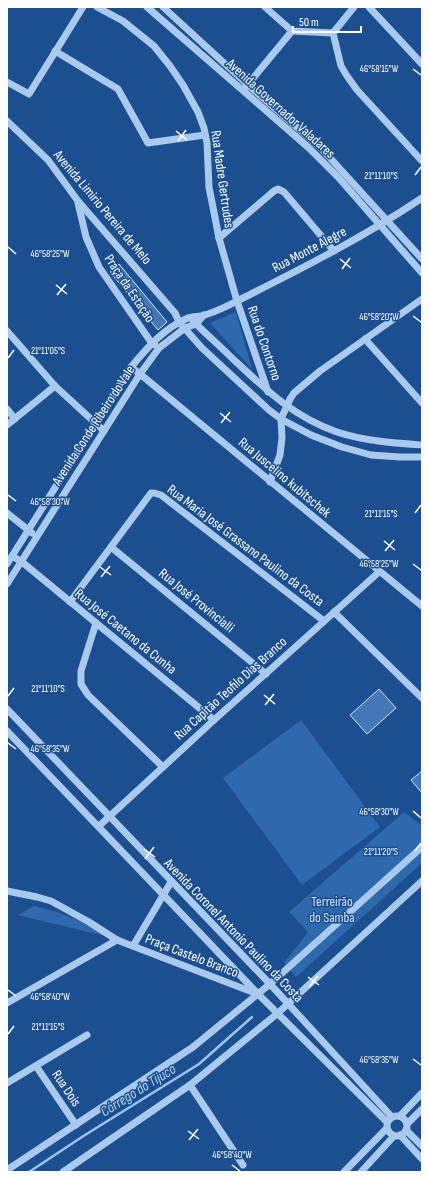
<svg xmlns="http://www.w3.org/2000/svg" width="429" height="1179" viewBox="0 0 429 1179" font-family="'Sofia Sans Condensed',sans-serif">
	<rect width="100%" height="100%" fill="#1b4f8f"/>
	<!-- green -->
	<g fill="#2e69ad">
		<polygon points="236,312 252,369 210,323"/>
		<polygon points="301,720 380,827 302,885 223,778"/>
		<polygon points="404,812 422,826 422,863 296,977 284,963 308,932 289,912"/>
		<path d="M34,906C64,913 82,921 109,937L18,915Z"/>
	</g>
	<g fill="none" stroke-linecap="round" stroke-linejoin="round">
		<!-- stream -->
		<polyline stroke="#9cc4f0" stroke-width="2.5" points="29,1172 85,1135 199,1064 252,1017"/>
	</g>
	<!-- building -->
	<g fill="#4478b7" stroke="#cfe3fa">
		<polygon points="119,264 167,322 158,330 110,272"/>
		<polygon points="379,689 396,708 367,734 350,715"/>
		<polygon points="422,771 422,793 411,780"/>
	</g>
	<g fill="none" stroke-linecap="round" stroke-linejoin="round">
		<!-- minor -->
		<g stroke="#a9c9ee" stroke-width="7">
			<polyline points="97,7 123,21 154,46 170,66 183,85 198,112 204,128 207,143 209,187 219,238 237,301 268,392"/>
			<polyline points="147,7 309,148 338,177 422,273"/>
			<polyline points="163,7 247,84 321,148 422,259"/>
			<polyline points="265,7 292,31 333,33 341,66 347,76 357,90 422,161"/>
			<polyline points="369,7 422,64"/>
			<polyline points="333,33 354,7"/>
			<polyline points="55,51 118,89 148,143 205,135"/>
			<polyline points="7,82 29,94 83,7"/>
			<polyline points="245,88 292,31"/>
			<polyline points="7,121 48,160 78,201 175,313 179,322 202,348 269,410 281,419 311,435 342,447 371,455 400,457 422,457"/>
			<polyline points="78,203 86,237 99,267 151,342 155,345"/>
			<polyline points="219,238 274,191 278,189 284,192 334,251"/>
			<path d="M193,321C206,334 220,346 233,359C266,390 294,417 337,432C364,441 394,443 422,445"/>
			<polyline points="7,331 55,386 104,431"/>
			<polyline points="365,339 422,403"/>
			<polyline points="131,367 140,374 422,606"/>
			<polyline points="7,409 15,419"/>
			<polyline points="7,425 55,386"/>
			<polyline points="270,482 280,455 282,438 281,419 290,399 294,393 320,371 422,299"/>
			<polyline points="7,513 32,533"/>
			<polyline points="111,547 266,674"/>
			<polyline points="12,556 22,562 214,720"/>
			<path d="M7,564L131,367C147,348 164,328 188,318C193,316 200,317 205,315C217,311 228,306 239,300C301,269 364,237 422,198"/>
			<polyline points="7,584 140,374 159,348 185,328 196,324 204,315"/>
			<polyline points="70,602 151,493 154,493 161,495 324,621"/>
			<polyline points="334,612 422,698"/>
			<polyline points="96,623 81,671 81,684 88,695 163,767"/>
			<polyline points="7,709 270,984 392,1117"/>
			<polyline points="7,731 258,994 387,1122"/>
			<polyline points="99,826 214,720 379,572"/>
			<polyline points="7,891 37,897 51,901 89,922 117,940 255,993"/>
			<polyline points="133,946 171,882"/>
			<polyline points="7,1003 117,940"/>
			<polyline points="36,1066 76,1125"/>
			<polyline points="7,1083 87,1035"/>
			<polyline points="190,1085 243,1165"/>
			<circle cx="397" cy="1126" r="10"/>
			<polyline points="400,1116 422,1093"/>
			<polyline points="407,1124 422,1109"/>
			<polyline points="406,1130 422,1146"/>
			<polyline points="400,1135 422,1159"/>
			<polyline points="7,1170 193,1047 270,984 422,847"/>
			<polyline points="63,1172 190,1085 278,1013 422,881"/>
			<polyline points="344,1172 387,1128"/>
			<polyline points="361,1172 394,1136"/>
		</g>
	</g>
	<!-- ticks -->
	<path fill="none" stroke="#fff" stroke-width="1.5" d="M413,69L421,75M176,131L187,140M178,141L186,130M415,175L421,167M8,247L16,254M340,259L351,268M342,269L350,258M56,285L67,294M57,295L66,284M413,316L421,322M8,358L14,350M220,413L231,422M221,423L230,412M8,495L16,501M415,513L421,505M384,541L395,550M385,551L394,540M413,564L421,570M100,567L111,575M101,577L110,566M264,695L275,704M8,696L14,688M265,705L274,694M8,743L16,749M413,811L421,818M144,849L155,857M415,851L421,843M145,859L154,847M308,977L319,985M309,987L318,976M8,990L16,996M8,1034L14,1026M413,1059L421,1065M188,1131L199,1139M189,1140L198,1129M232,1165L240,1171"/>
	<g text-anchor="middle" stroke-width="3" stroke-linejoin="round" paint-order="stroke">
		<!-- street labels -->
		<g font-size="14" fill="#fff" stroke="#1b4f8f">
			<text transform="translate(281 108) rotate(42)" y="5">Avenida Governador Valadares</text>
			<text transform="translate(223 179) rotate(82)" y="5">Rua Madre Gertrudes</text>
			<text transform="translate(103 207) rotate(50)" y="5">Avenida Limirio Pereira de Melo</text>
			<text transform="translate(309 249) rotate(-28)" y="5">Rua Monte Alegre</text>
			<text transform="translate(130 288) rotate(56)" y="5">Praça da Estação</text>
			<text transform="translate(265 343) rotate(71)" y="5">Rua do Contorno</text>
			<text transform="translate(93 425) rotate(-57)" y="5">Avenida Conde Ribeiro do Vale</text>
			<text transform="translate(285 477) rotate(40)" y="5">Rua Juscelino kubitschek</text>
			<text transform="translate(246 545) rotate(37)" y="5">Rua Maria José Grassano Paulino da Costa</text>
			<text transform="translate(197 600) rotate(39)" y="5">Rua José Provincialli</text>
			<text transform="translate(126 631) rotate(39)" y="5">Rua José Caetano da Cunha</text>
			<text transform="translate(230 688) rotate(-42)" y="5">Rua Capitão Teofilo Dias Branco</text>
			<text transform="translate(234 930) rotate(46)" y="5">Avenida Coronel Antonio Paulino da Costa</text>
			<text transform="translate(192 955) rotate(21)" y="5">Praça Castelo Branco</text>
			<text transform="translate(67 1088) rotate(56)" y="5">Rua Dois</text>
		</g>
		<!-- park labels -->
		<g font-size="14" fill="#cfe3fa" stroke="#1b4f8f">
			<text x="332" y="906">Terreirão<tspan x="332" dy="16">do Samba</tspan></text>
		</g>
		<!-- water labels -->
		<g font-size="15" font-style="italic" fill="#b5d3f5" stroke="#1b4f8f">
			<text transform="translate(138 1090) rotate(-32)" y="5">Córrego do Tijuco</text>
		</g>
	</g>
	<g font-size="10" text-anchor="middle" fill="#fff" stroke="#1b4f8f" stroke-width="3" stroke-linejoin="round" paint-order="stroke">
		<text x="379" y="72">46°58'15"W</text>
		<text x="381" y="179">21°11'10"S</text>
		<text x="50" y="257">46°58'25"W</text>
		<text x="379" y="320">46°58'20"W</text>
		<text x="48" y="354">21°11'05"S</text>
		<text x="50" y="505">46°58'30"W</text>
		<text x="381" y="517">21°11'15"S</text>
		<text x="379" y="567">46°58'25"W</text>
		<text x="48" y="692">21°11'10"S</text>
		<text x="50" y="752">46°58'35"W</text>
		<text x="379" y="815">46°58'30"W</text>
		<text x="381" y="855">21°11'20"S</text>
		<text x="50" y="1000">46°58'40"W</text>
		<text x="48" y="1030">21°11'15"S</text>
		<text x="379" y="1063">46°58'35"W</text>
		<text x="232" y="1158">46°58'40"W</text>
	</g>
	<!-- border -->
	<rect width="429" height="1179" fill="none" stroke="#ffffff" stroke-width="16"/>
	<!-- scale -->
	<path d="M293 26v6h68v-6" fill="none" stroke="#ffffff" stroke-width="2"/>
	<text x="299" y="26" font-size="12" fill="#ffffff" stroke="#1b4f8f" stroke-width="3" paint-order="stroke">50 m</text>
</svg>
